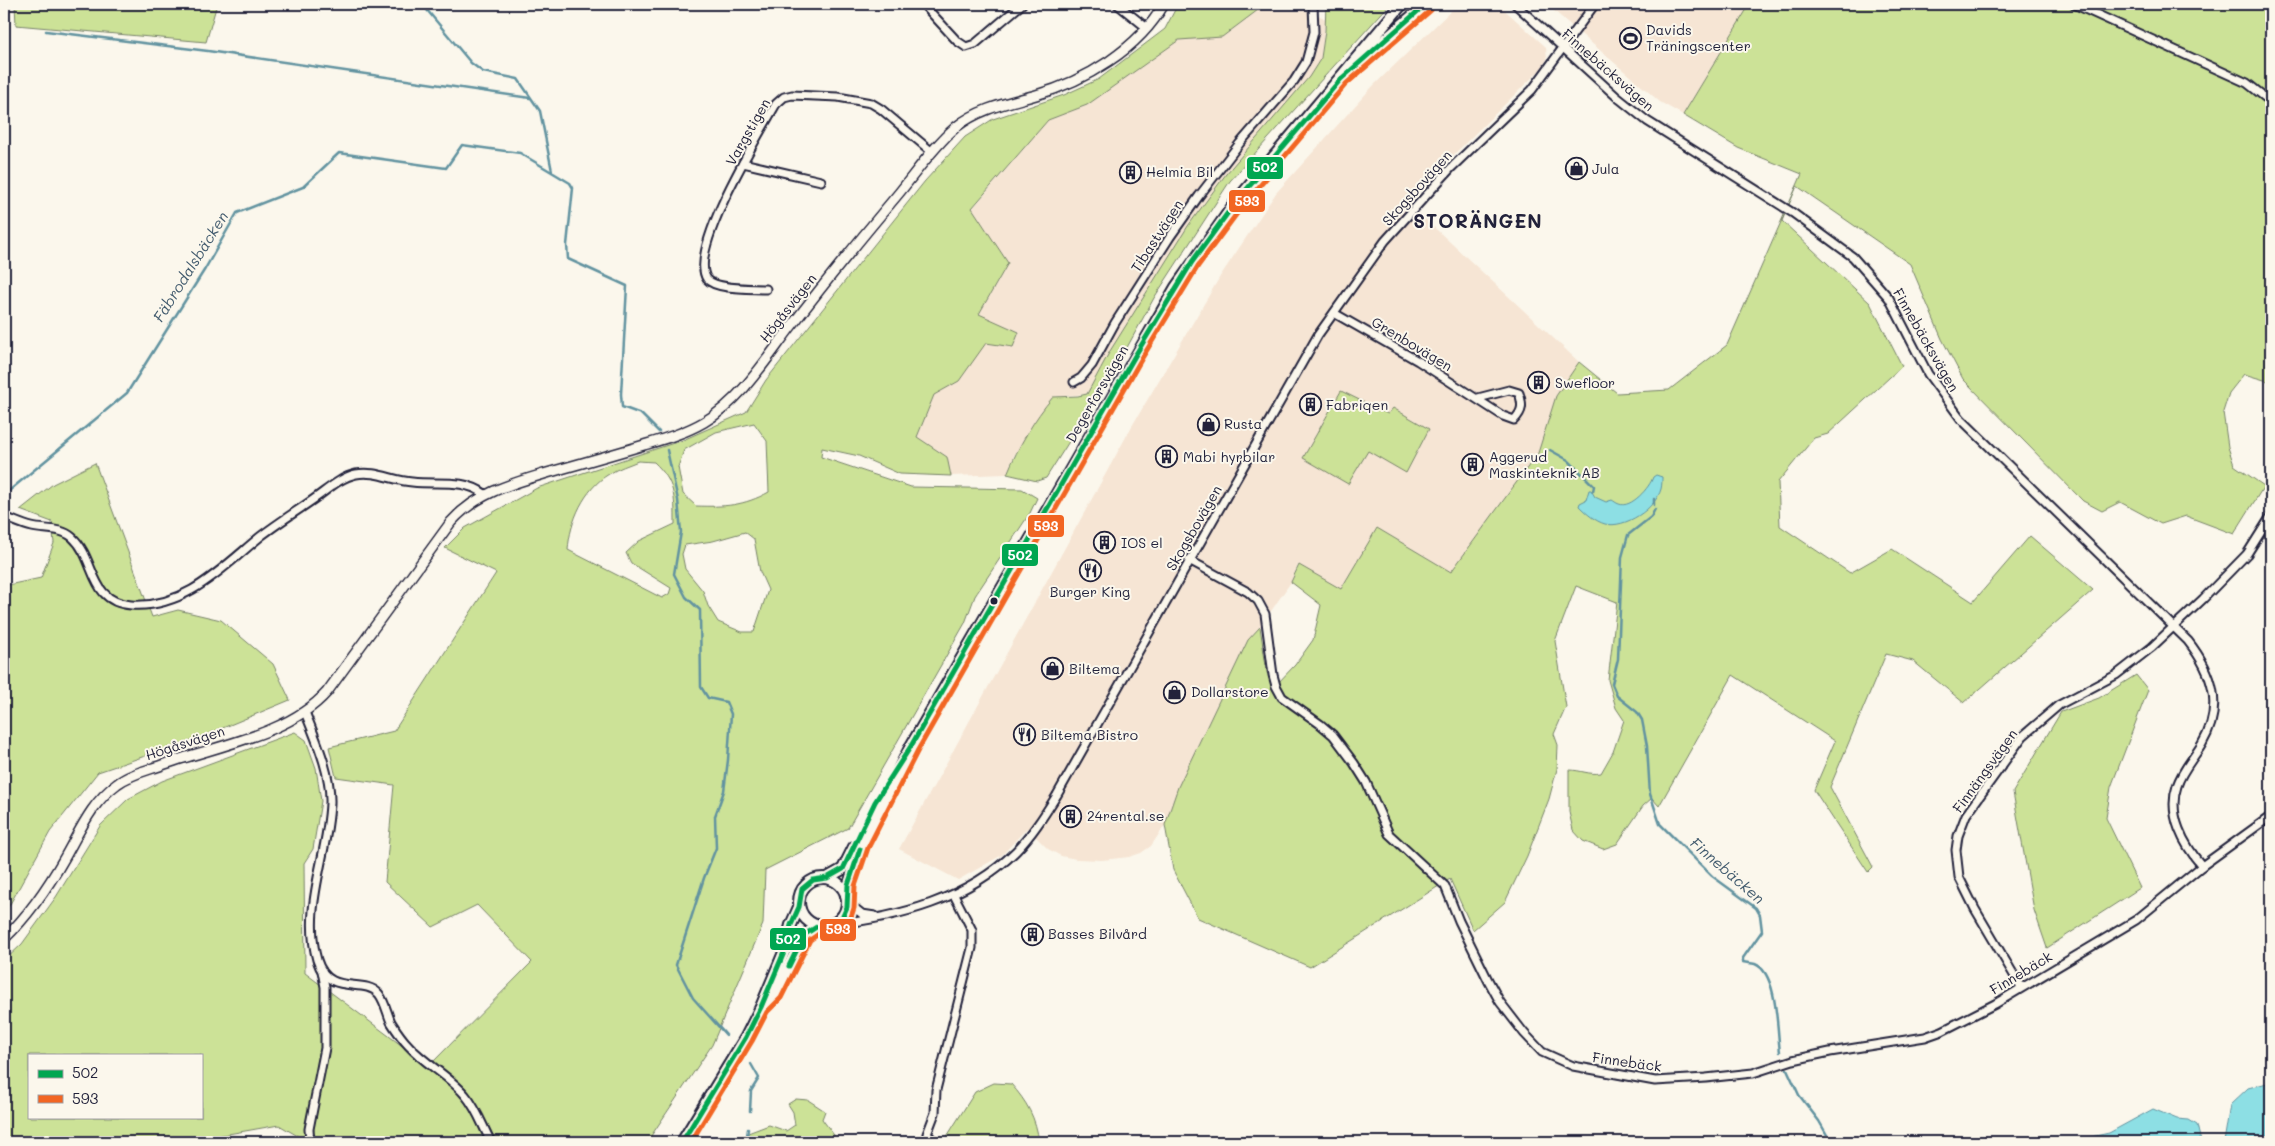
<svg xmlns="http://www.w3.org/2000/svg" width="2275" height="1146" viewBox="0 0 2275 1146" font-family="Mali,sans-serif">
	<rect width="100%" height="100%" fill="#fbf7ec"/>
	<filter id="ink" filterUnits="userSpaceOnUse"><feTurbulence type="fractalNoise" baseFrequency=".02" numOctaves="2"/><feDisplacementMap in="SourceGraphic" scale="10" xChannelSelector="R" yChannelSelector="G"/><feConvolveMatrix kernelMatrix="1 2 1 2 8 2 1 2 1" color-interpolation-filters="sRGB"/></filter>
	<g filter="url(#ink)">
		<!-- built -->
		<g fill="#f6e5d4" fill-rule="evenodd">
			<polygon points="1266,4 1296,4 1326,19 1321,58 1309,77 1226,174 1188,226 1110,351 1087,394 1053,397 1014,456 1007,474 951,476 947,457 917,437 934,395 959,381 986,342 1013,347 1019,332 979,314 1008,263 972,209 1048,120 1087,105 1179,39 1222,37"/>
			<path d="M1465,4L1499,5L1546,47L1547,59L1542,68L1436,172L1409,204L1579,362L1556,396L1538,453L1451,572L1377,528L1341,589L1298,565L1291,582L1260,627L1248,640L1178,787L1165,825L1151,846L1141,853L1129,857L1102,860L1076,859L1061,856L1048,849L1027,828L1002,855L958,880L899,849L1132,426L1221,275L1276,193L1373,86L1457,5ZM1341,391L1388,415L1393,408L1429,429L1406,473L1368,450L1303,458Z"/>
			<polygon points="1546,4 1750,4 1683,115 1660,102"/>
		</g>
		<!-- green -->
		<g fill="#cce297" stroke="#778269" fill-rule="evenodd">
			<polygon points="15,4 217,4 206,42 16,25"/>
			<path d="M1178,4H1266L1222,37L1179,40L1087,105L1048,120L972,208L1008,263L979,314L1019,332L1013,347L986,343L959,381L934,395L917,437L947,457L951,476L900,474L859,456L822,448L821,457L911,487L1022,489L1037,498L1030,513L975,596L965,623L848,828L765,870L763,924L712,1045L647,1142H308L279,1125L183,1142H4V961L22,944L56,897L100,826L128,799L162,781L295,732L306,740L316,768L321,801L313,849L304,863L305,973L429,1066L532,962L477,905L433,927L385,882L394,785L336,777L329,747L394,731L496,573L445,548L465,528L537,488L683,440L746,412L766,380L925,181L965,137L993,119L1064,95L1099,79L1165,29ZM754,423L767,441L769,492C744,506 724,507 696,506L683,494L678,467L684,450L716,432ZM638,461L654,462C675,482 675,496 675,524L639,541L626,553L631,563L671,588L669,594L662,598L568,550C570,521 584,489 609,474C618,468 629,465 638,461ZM745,532L754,539L760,572L768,590L754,632H742L718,622L708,606L703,591L685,569L682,554L685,545L713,541ZM29,1055H201V1117H29Z"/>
			<path d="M1326,4H1390L1230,181L1154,298L1118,364L1046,478L1037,481L1007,474C1018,447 1034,419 1053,397L1078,396L1087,394L1110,351L1188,226L1226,174L1309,77L1321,58L1325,31Z"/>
			<path d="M1750,4H2271V382L2244,374L2229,393L2223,412L2228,447L2234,465L2264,486L2234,534L2186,516L2161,524L2120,502L2102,511L2083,501L1963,379L1942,339L1910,264L1797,186L1782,221L1870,303L1902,366L1828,434L1814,438L1778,482L1780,526L1850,573L1892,549L1973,602L2030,536L2093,590L1964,703L1913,661L1886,654L1830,787L1873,867L1868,872L1814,790L1835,741L1733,675L1659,806L1652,798L1643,806L1617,844L1603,849L1583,841L1573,830L1569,812V770C1581,770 1589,775 1601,773L1613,752L1624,720L1616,708L1608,680L1617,602L1576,586L1555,641L1566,707L1554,734L1558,745L1557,769L1549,799L1527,856L1505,902L1473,930L1450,879L1310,967L1198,918L1173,870L1165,825L1178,787L1248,640L1260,627L1267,673L1276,685L1295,665L1313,640L1321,605L1291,582L1299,565L1341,589L1377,528L1451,572L1538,453L1556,396L1579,362L1617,393L1669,390L1727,345L1802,174L1738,148L1683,115Z"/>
			<polygon points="1341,391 1388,414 1393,408 1429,429 1406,473 1368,451 1348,484 1303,458"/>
			<polygon points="95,463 152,617 178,610 221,620 273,664 290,700 201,737 98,772 50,832 4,915 4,588 8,585 41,578 54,543 52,522 20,510 53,484"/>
			<polygon points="2136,675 2148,690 2111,787 2106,818 2140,888 2047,948 2034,910 2013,792 2061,712 2099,698"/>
			<path d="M994,1083L1011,1084C1027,1102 1036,1118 1039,1142H947L946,1138L975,1092Z"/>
			<polygon points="796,1099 808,1100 825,1111 822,1119 839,1142 740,1142 748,1133 769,1125 786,1131 795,1125 793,1112 788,1104"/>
		</g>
		<!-- water -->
		<g fill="#8ddfe4" stroke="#6293a0">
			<path d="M1656,475L1662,477C1662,480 1662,485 1661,489C1656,508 1625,529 1605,524C1595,521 1587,514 1579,506L1580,503L1586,500L1589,490H1591L1595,497L1606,502L1612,500C1614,501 1616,503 1619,504C1631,509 1650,487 1653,477Z"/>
			<polygon points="2271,1082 2271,1142 2224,1142 2230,1105 2248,1088"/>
			<polygon points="2153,1109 2177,1119 2189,1120 2197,1125 2201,1142 2068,1142 2109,1133"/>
		</g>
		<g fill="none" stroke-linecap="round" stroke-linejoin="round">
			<!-- stream -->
			<g stroke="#6293a0" stroke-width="2.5">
				<polyline points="422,4 471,63 483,72 518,79 540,111 552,171"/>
				<polyline points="46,31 208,51 530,98"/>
				<polyline points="667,450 678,500 681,532 674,574 686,597 700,610 701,687 708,698 726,702 731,714 728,760 724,791 715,816 716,848 704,878 676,965 693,998 726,1035"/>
				<polyline points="1550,450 1568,460 1594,486 1593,491"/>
				<polyline points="4,495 127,393 205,269 237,213 303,187 339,153 446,168 462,145 520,153 570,183 573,188 567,245 568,259 627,286 621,394 622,407 641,414 659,432"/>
				<polyline points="1654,499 1654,505"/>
				<path d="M1655,509L1651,517L1628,535L1622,557L1618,659L1612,684L1617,696L1637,712L1642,720L1647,746L1650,794L1660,824L1712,876L1756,908L1760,915L1762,931L1743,958V962C1747,963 1751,963 1755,964C1778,973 1777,1032 1780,1052"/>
				<polyline points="1787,1069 1799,1095 1819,1121 1831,1142"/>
				<polyline points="750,1111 751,1091 759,1078 751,1064"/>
				<polyline points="746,1142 748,1129"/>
			</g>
			<defs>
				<g id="minor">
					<polyline points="923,4 957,41 966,47 975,44 1022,4"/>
					<polyline points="1117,4 1147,28"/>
					<path d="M1515,4L1617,97L1647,121L1793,213L1853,257L1889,298L1928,374L1961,419L2188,641C2213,673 2224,706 2202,744C2194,758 2182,770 2177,786C2167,815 2184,845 2202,866"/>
					<polyline points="2074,4 2247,83 2271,102"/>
					<polyline points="743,163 821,181"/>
					<path d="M766,289C752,288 716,290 707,279C687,251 760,133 776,104L784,97L792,95L838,97L871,103L881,109L932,152"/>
					<path d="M1334,313L1418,361L1503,416L1514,420C1523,411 1523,405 1519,393L1509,390L1478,398"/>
					<polyline points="1074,382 1081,378 1092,365 1115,323 1170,237 1199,196 1240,143 1294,81 1306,62 1314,32 1313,4"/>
					<path d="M4,517C13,520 23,525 32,527C45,530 62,528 72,537C97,559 88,602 131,605C185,609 223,567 261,536C278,523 297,511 314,499C327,490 341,477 356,474C374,470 394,481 412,482C439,485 462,478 485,494"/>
					<polyline points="1189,560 1248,592 1258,601 1265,614 1273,675 1276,686 1282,697 1320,724 1333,735 1354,763 1366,782 1389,834 1445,886 1459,921 1488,980 1500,1002 1524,1033 1542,1052 1573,1066 1655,1081 1706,1078 1753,1073 1793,1060 1830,1052 1925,1037 1942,1031 1995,1004 2136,920 2202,866 2271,816"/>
					<path d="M305,712C316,740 331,773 330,803C328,856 302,907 317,960C329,998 363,976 379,994C385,1002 387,1013 391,1022C396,1030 402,1039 409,1046C426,1065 450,1076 466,1096C477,1109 483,1127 491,1142"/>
					<polyline points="847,902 862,914 875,916"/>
					<path d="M832,925C899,917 967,900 1016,851C1032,835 1045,814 1057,795L1318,335L1385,241L1451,168L1532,90L1595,4"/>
					<polyline points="2021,987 1975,909 1959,877 1956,850 1958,836 1966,815 2023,736 2059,705 2116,675 2152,647 2203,599 2247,554 2271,516"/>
					<polyline points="310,1142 309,1129 325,1048 325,987 322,971"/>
					<polyline points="935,1142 927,1134 935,1113 936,1090 972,948 972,930 954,895"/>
				</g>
				<path id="tertiary" d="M4,939C28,916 48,887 65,857C80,831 91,803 117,784C130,774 148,770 162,765C215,746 289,735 327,692L451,522C477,493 510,484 547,473C579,464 611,455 644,445C664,439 685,433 704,422C740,401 765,361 790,328C825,282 862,237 899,193C917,171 934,146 956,127C980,108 1008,103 1036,95C1085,81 1139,49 1164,4"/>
				<g id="secondary">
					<polyline points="1365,57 1426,4"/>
					<circle cx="823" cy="902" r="24"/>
					<polyline points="827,878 843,869 854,847"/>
					<polyline points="846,895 861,845 911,746 1176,287 1235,203 1402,4"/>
					<polyline points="762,1006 775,994 804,935 818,926"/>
					<polyline points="682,1142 746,1037 761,1007 785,950 791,925 799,907"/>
				</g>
			</defs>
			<!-- minor casing -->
			<use href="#minor" stroke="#22223b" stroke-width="11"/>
			<!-- tertiary casing -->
			<use href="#tertiary" stroke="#22223b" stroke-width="12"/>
			<!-- secondary casing -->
			<use href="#secondary" stroke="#22223b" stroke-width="14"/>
			<!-- minor -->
			<use href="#minor" stroke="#fbf7ec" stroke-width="7"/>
			<!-- tertiary -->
			<use href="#tertiary" stroke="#fbf7ec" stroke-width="9"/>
			<!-- secondary -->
			<use href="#secondary" stroke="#fbf7ec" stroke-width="10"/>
			<defs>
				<g id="bus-1">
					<polyline points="789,966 804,935 818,926 832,925 843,916 847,907 848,885 860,849"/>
					<polyline points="682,1142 746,1037 761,1007 785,950 791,925 799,907 802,889 813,880 827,878 843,869 875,802 911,746 1136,354 1192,262 1235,203 1341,79 1426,4"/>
				</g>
				<polyline id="bus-2" points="691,1142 752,1041 767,1012 781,998 810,940 820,933 835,932 850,920 854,908 855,886 868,848 918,750 1142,358 1198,266 1241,208 1346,84 1431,10"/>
			</defs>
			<!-- bus-1 casing -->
			<use href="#bus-1" stroke="#fbf7ec" stroke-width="9"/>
			<!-- bus-2 casing -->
			<use href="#bus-2" stroke="#fbf7ec" stroke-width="9"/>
			<!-- bus-1 -->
			<use href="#bus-1" stroke="#00a651" stroke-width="5"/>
			<!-- bus-2 -->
			<use href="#bus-2" stroke="#f26522" stroke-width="5"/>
		</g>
	</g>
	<!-- icons -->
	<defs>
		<symbol id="stadium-ring" viewBox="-11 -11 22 22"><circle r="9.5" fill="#fbf7ec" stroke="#22223b" stroke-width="1.5"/><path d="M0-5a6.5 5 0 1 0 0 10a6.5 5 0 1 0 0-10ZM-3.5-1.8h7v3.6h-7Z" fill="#22223b"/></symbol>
		<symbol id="shop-ring" viewBox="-11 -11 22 22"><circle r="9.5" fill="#fbf7ec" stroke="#22223b" stroke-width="1.5"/><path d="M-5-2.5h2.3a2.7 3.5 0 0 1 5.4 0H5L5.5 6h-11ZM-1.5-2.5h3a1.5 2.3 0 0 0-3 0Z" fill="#22223b"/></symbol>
		<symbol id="building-ring" viewBox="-11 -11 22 22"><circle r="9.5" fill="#fbf7ec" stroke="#22223b" stroke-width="1.5"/><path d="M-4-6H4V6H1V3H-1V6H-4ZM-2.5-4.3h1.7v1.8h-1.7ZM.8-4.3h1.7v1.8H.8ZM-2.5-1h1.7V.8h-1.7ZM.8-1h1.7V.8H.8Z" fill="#22223b"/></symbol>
		<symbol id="restaurant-ring" viewBox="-11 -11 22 22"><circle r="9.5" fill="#fbf7ec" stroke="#22223b" stroke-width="1.5"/><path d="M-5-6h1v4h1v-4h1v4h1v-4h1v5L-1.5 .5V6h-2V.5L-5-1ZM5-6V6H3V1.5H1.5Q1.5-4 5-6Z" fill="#22223b"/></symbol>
	</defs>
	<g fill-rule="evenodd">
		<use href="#stadium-ring" x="1618" y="26" width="25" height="25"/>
		<use href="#shop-ring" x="1564" y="156" width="25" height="25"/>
		<use href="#building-ring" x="1118" y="160" width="25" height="25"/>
		<use href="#building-ring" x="1526" y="370" width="25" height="25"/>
		<use href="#building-ring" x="1298" y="392" width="25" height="25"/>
		<use href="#shop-ring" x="1196" y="412" width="25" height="25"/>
		<use href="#building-ring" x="1154" y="444" width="25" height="25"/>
		<use href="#building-ring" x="1460" y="452" width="25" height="25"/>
		<use href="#building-ring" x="1092" y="530" width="25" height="25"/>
		<use href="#restaurant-ring" x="1078" y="558" width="25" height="25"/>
		<use href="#shop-ring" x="1040" y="656" width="25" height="25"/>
		<use href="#shop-ring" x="1162" y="680" width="25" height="25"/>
		<use href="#restaurant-ring" x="1012" y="722" width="25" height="25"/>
		<use href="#building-ring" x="1058" y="804" width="25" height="25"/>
		<use href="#building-ring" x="1020" y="922" width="25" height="25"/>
	</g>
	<!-- markers -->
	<circle fill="#22223b" stroke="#fbf7ec" stroke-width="2" cx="994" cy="601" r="4.5"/>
	<g text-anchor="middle" stroke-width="4" stroke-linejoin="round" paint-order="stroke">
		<!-- poi labels -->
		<g font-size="14" fill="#22223b" stroke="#fbf7ec" text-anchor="start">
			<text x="1646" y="35">Davids<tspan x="1646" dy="16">Träningscenter</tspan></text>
			<text x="1592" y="174">Jula</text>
			<text x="1146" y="177">Helmia Bil</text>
			<text x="1555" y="388">Swefloor</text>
			<text x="1326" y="410">Fabriqen</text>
			<text x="1224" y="429">Rusta</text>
			<text x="1183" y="462">Mabi hyrbilar</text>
			<text x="1489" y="462">Aggerud<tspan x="1489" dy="16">Maskinteknik AB</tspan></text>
			<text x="1121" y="548">IOS el</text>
			<text x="1090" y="597" text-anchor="middle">Burger King</text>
			<text x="1069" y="674">Biltema</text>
			<text x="1191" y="697">Dollarstore</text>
			<text x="1041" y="740">Biltema Bistro</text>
			<text x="1087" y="821">24rental.se</text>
			<text x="1048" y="939">Basses Bilvård</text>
		</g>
		<!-- street labels -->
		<g font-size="14" fill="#22223b" stroke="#fbf7ec">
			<text transform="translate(1608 70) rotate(41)" y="5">Finnebäcksvägen</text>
			<text transform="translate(748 132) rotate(-60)" y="5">Vargstigen</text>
			<text transform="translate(1417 188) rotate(-48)" y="5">Skogsbovägen</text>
			<text transform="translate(1157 236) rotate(-57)" y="5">Tibastvägen</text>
			<text transform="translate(788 308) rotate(-52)" y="5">Högåsvägen</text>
			<text transform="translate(1926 340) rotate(60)" y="5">Finnebäcksvägen</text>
			<text transform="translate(1412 344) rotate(31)" y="5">Grenbovägen</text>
			<text transform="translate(1097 394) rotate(-60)" y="5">Degerforsvägen</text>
			<text transform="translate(1194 528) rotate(-60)" y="5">Skogsbovägen</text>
			<text transform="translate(185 743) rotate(-18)" y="5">Högåsvägen</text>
			<text transform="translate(1985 771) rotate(-54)" y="5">Finnängsvägen</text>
			<text transform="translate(2021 973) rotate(-31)" y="5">Finnebäck</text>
			<text transform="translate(1627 1062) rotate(8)" y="5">Finnebäck</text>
		</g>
		<!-- water labels -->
		<g font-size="15" font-style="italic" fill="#425b6e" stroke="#fbf7ec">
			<text transform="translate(191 267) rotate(-58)" y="5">Fäbrodalsbäcken</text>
			<text transform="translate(1727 871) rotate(41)" y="5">Finnebäcken</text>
		</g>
		<!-- district labels -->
		<g font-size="19" font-weight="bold" letter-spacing="1" fill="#22223b" stroke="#fbf7ec">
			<text x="1478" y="228">STORÄNGEN</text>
		</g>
	</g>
	<g stroke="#fbf7ec" stroke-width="2">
		<rect x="1246" y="156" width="38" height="24" rx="5" fill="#00a651"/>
		<rect x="1228" y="189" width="38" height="24" rx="5" fill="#f26522"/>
		<rect x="1027" y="514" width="38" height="24" rx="5" fill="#f26522"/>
		<rect x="1001" y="543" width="38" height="24" rx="5" fill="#00a651"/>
		<rect x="819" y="918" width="38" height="24" rx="5" fill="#f26522"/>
		<rect x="769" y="927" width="38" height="24" rx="5" fill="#00a651"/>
	</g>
	<g font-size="14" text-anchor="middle" font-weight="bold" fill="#fff">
		<text x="1265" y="172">502</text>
		<text x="1247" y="206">593</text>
		<text x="1046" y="531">593</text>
		<text x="1020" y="560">502</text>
		<text x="838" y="934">593</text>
		<text x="788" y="944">502</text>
	</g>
	<!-- margin -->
	<rect width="2275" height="1146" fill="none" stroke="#fbf7ec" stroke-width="20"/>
	<rect x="10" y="10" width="2255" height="1126" fill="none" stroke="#22223b" stroke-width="2" filter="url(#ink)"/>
	<!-- legend -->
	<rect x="28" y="1054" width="175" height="65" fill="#fbf7ec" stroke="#a4a2a5"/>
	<rect x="38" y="1070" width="25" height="8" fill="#00a651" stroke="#a4a2a5"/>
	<text x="72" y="1078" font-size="15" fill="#22223b">502</text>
	<rect x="38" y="1095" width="25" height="8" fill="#f26522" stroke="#a4a2a5"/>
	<text x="72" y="1104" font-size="15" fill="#22223b">593</text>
</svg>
